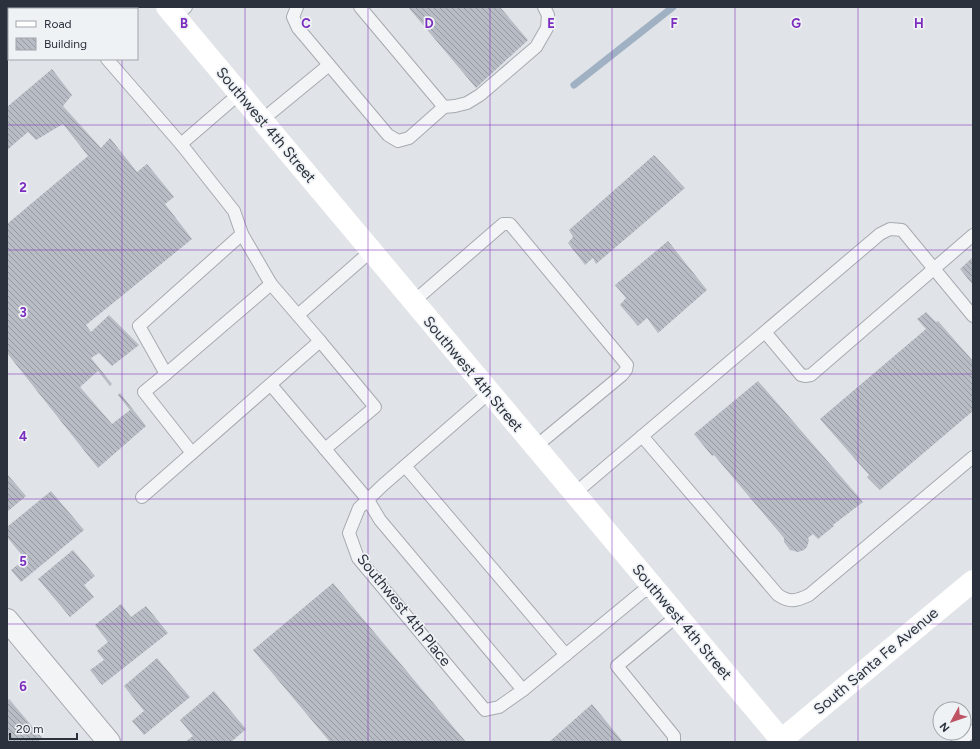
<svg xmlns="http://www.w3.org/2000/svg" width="980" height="749" viewBox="0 0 980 749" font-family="Figtree,sans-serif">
	<defs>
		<pattern id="building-back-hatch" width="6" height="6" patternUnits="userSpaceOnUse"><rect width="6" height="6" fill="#b8bcc4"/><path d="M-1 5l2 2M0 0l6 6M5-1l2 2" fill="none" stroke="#9699a0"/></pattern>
	</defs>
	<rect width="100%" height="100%" fill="#e0e3e7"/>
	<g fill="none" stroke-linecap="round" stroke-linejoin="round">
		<!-- stream -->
		<polyline stroke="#9fb1c3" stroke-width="7" points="574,85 673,7"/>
	</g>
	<!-- building -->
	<g fill="url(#building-back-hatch)">
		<polygon points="408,7 500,7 528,40 476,88"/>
		<polygon points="52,69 72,95 63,106 101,148 110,138 137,172 147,164 174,197 165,204 192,239 86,325 91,332 109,315 139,345 112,366 99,353 91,358 112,384 110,386 98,371 80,387 112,424 130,410 118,395 120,393 146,426 98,468 7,353 7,224 88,156 63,124 36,140 28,132 7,150 7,107"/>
		<polygon points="654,155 685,188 596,264 593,258 585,265 568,243 573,237 569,230"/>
		<polygon points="668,241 707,290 658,333 647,318 638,326 620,305 626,298 615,285"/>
		<polygon points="973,257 973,285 960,269"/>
		<polygon points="926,312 936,322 938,321 973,361 973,411 880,490 867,477 869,475 820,419 926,329 917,319"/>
		<polygon points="758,381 863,502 833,525 834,526 818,539 813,534 808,538 809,540 807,547 804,550 798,552 790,550 784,542 784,538 714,455 712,456 694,434"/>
		<polygon points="7,474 26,496 7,512"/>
		<polygon points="51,491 84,530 21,582 11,570 25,559 7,537 7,527"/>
		<polygon points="73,550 95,576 84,585 94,597 70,617 38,579"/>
		<polygon points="333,583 466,742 330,742 253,650"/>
		<polygon points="121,604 131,617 146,606 168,633 102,685 90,670 104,660 97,651 108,642 95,625"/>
		<polygon points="157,658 190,697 144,735 132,721 144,711 124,686"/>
		<polygon points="214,691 246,729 231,742 185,742 193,736 180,720"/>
		<polygon points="9,699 42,738 37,742 7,742 7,701"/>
		<polygon points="592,704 623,742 549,742"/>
	</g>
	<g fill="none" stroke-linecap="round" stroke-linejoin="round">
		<defs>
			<g id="lane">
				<polyline points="297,7 293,17 298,28 388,135 398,141 409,138 444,107 360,7"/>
				<polyline points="175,17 186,7"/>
				<polyline points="7,46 9,44"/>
				<polyline points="107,59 181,144"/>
				<polyline points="444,107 455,106 467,103 480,95 536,47 547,28 548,15 544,7"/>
				<polyline points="262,120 329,65"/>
				<polyline points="242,234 139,326 166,374 271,284"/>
				<polyline points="413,302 503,224 510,224 627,365 626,370 622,375 535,447"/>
				<polyline points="298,315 371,251"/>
				<polyline points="765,332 801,375 805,376 811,375 973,235"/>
				<polyline points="320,341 375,407 325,449"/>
				<polyline points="166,374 144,392 192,453"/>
				<polyline points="271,385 368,500 380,520 523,690"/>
				<polyline points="489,393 383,485 359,508 349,533 358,558 485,710 499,707 523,690 642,592 654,589"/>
				<path d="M642,436L778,595C790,603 796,601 809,595L973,457"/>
				<polyline points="405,466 566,655"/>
				<polyline points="574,494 880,234 890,229 902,230 973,316"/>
				<polyline points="142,497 320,341 271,284 242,234 234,211 181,144 239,94"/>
				<polyline points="674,742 674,736 617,666 677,616"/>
				<polyline points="958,742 973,731"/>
			</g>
			<polyline id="street" points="7,620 109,742"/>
		</defs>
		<!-- lane casing -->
		<use href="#lane" stroke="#a6aab1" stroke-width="14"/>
		<!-- street casing -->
		<use href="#street" stroke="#a6aab1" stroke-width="24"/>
		<!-- lane -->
		<use href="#lane" stroke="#f2f4f6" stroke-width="12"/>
		<!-- street -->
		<use href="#street" stroke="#f2f4f6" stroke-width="22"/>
		<!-- secondary -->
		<g stroke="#fff" stroke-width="22">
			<polyline points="167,7 783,742"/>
			<polyline points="779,742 973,581"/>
		</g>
	</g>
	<!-- grid -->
	<path fill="none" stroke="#7b2cbf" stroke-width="1" stroke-opacity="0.55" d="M122,7V9M245,7V742M368,7V742M490,7V742M612,7V742M735,7V742M858,7V742M122,59V742M7,125H973M7,250H973M7,374H973M7,499H973M7,624H973"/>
	<g text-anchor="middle" stroke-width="3.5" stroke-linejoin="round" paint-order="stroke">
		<!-- street labels -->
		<g font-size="15" fill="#2b313d" stroke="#eff2f5">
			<text transform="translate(266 125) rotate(50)" y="5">Southwest 4th Street</text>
			<text transform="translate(473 374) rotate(50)" y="5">Southwest 4th Street</text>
			<text transform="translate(404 610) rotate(51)" y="5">Southwest 4th Place</text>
			<text transform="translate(682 622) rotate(50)" y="5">Southwest 4th Street</text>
			<text transform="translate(876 661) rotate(-40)" y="5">South Santa Fe Avenue</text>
		</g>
	</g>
	<g font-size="13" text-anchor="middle" font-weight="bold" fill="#7b2cbf" stroke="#eff2f5" stroke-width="3.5" stroke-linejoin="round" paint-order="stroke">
		<text x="184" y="28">B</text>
		<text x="306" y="28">C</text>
		<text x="429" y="28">D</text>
		<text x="551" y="28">E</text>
		<text x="674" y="28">F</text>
		<text x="796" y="28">G</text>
		<text x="919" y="28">H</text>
		<text x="23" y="192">2</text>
		<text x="23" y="317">3</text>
		<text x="23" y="441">4</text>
		<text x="23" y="566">5</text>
		<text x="23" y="691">6</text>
	</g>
	<!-- border -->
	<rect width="980" height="749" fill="none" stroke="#2b313d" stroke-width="16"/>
	<!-- legend -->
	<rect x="8" y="8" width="130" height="52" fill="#eff2f5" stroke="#a1a5ab"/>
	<rect x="16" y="21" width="20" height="6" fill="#ffffff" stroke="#a1a5ab"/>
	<text x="44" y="28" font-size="12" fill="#2b313d">Road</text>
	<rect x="16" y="38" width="20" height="12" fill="url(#building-back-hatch)" stroke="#a1a5ab"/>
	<text x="44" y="48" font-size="12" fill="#2b313d">Building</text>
	<!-- north arrow -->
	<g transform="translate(952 721) rotate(230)"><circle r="19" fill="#eff2f5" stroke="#a1a5ab"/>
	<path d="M0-3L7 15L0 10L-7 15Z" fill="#be5364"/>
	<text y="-6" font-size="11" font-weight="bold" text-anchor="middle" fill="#2b313d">N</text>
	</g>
	<!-- scale -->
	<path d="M10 733v6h67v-6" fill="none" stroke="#2b313d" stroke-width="2"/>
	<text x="16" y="733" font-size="12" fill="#2b313d" stroke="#eff2f5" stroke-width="3" paint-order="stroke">20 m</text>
</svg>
